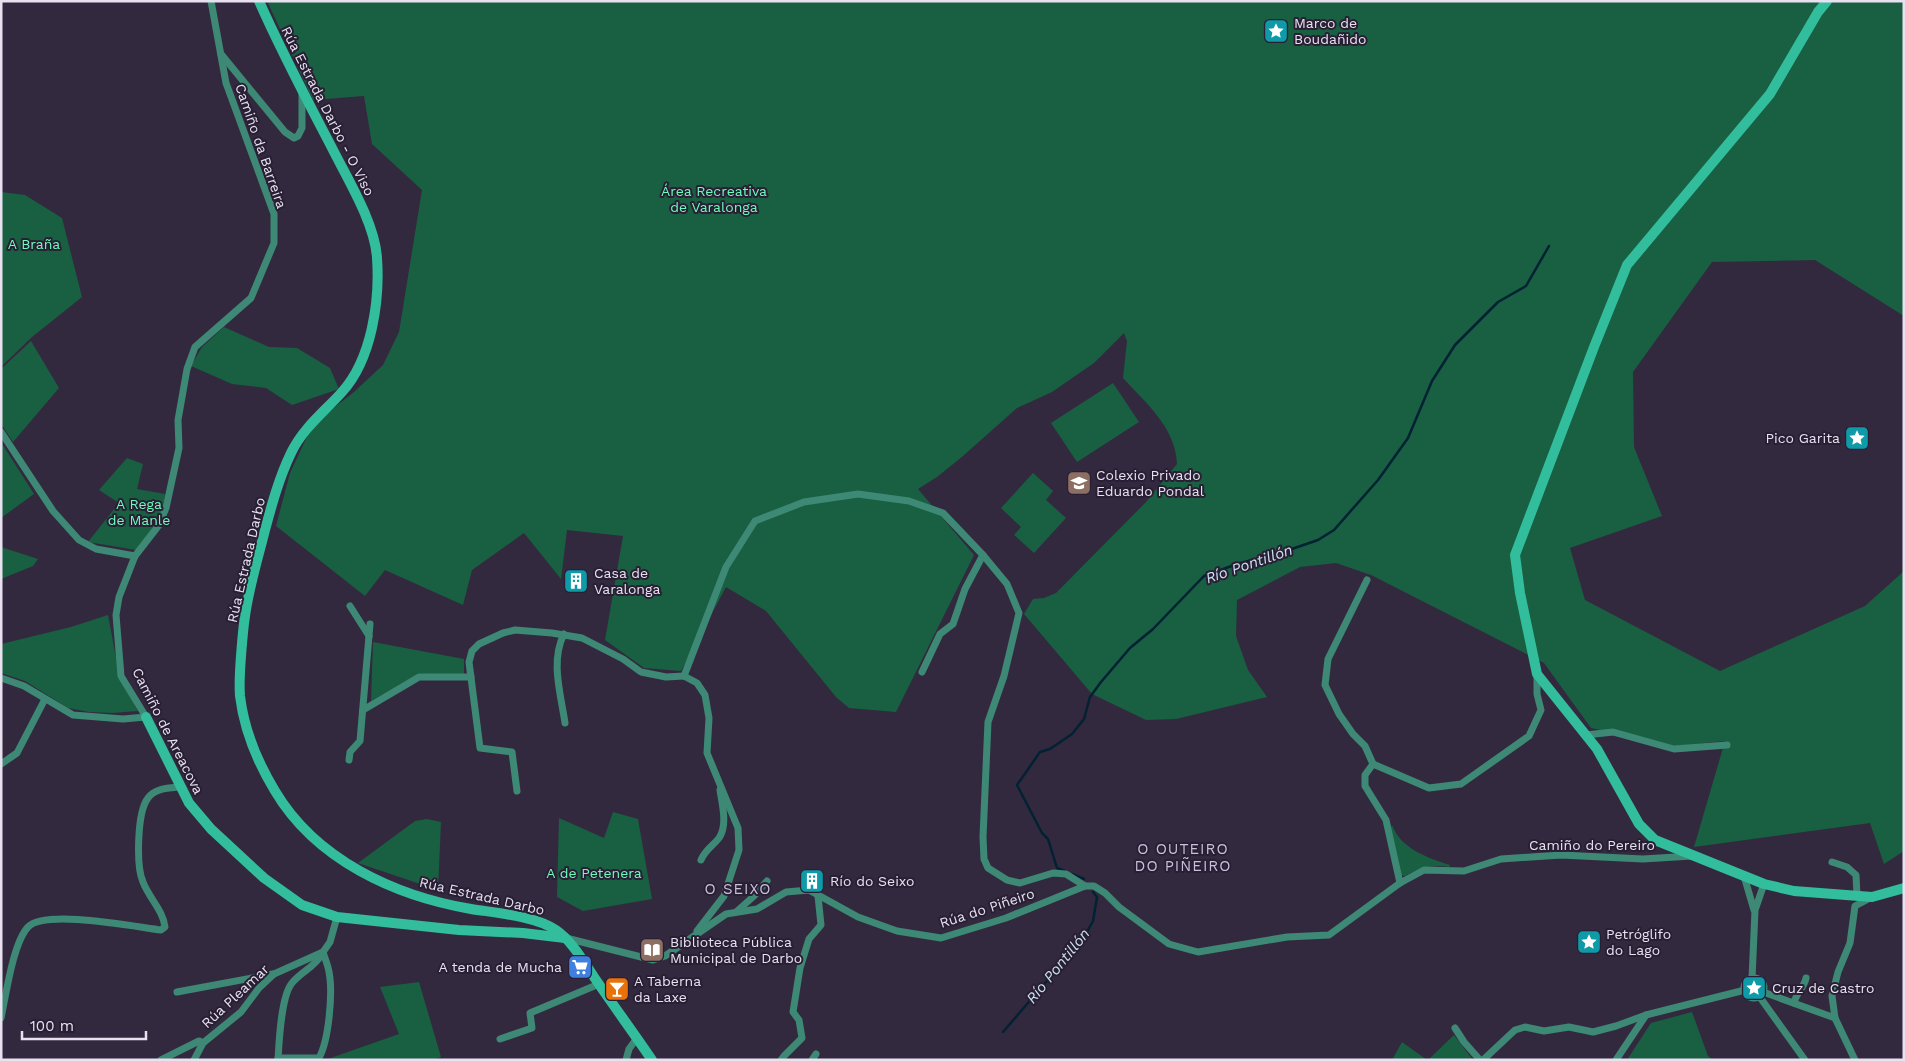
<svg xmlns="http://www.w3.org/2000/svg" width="1905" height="1061" viewBox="0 0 1905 1061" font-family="'Work Sans',sans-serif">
	<rect width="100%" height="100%" fill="#33293f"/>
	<!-- green -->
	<g fill="#195f41">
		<path d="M267,1H1904V316L1815,260L1712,262L1633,372L1634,447L1662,516L1570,548L1585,600L1720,671L1865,606L1904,571V851L1884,864L1870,823L1694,847L1725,741L1676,746L1591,728L1544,663L1371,575L1336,563L1300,567L1237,600L1236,636L1248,670L1267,697L1176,719L1146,720L1092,694L1024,614L1033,599L1044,598L1056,593L1146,502L1177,464C1176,428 1146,403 1123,378L1127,341L1124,333L1094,363L1052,392L1017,408L963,456L937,477L918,489L974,555L896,712L849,708L836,697L766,611L726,587L681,671L644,668L605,640L623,536L567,530L561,579L524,533L472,570L463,605L385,570L365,596L276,526L290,473L313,424L354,392L383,365L399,332L422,190L372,144L364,96L313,100Z"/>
		<polygon points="1,192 25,195 62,218 82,297 32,337 1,367"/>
		<polygon points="224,327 269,347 297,348 330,368 339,389 292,405 266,388 232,384 191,366 202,347"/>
		<polygon points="31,341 59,388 13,442 1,424 1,369"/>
		<polygon points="1113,383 1139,422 1077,462 1051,423"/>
		<polygon points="1,442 34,494 1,518"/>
		<path d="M127,458L143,464L137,489L165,494C163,518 150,532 136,550L88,542L119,503L99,490Z"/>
		<polygon points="1033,473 1053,491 1046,500 1066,518 1034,553 1014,535 1021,527 1001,508"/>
		<polygon points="1,547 38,559 33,566 1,579"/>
		<polygon points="108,615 120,679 138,711 112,713 89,712 68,708 25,681 1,673 1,644 71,627"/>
		<polygon points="373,642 464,659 464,675 418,674 371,701"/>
		<polygon points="613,812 638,819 652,899 583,911 557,897 559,818 604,838"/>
		<polygon points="427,819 441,822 438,890 358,863 415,821"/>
		<path d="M1392,825C1401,849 1428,858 1450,865L1449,867C1432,864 1420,868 1405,876L1400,875L1391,828Z"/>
		<polygon points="419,982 441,1057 433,1060 325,1060 399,1034 380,987"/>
		<polygon points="1692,1012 1708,1056 1713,1060 1627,1060 1651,1023"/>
		<polygon points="1454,1035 1473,1060 1428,1060"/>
		<polygon points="1402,1042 1427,1060 1392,1060"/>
	</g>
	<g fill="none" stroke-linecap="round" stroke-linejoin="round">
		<!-- stream -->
		<g stroke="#022234" stroke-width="2.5">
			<polyline points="1065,871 1057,868 1048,839 1042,833 1017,785 1040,752 1050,749 1072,734 1084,719 1090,697 1101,682 1130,648 1153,629 1204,576 1237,564 1286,551 1318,540 1334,530 1378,480 1408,438 1432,381 1455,345 1498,302 1526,286 1549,246"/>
			<polyline points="1072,874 1084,879"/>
			<polyline points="1003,1032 1083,939 1093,921 1097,897 1093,892"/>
		</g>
		<!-- street -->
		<g stroke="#3d8975" stroke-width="7">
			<polyline points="221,54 285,132 294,138 298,136 302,128 302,92"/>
			<polyline points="1,432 53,511 79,540 96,549 135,556"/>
			<polyline points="1367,580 1328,659 1325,685 1339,714 1353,734 1365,746 1373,764"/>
			<polyline points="350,606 369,636"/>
			<path d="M564,634C550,661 561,695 565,723"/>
			<polyline points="922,672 940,634 953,624 965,589 983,555"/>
			<polyline points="684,676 726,567 755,521 804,502 858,494 909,501 943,513 983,555 1007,584 1019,613 1004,676 988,722 983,837 984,859 988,868 1007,880 1020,883 1053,873 1066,874 1085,886"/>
			<polyline points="684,676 697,683 705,695 709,718 707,753 738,828 739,850 724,896 697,931"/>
			<polyline points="1,678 24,686 73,715 123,719 146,717 121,676 116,615 119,597 135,556 159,525 166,508 179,448 178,420 187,369 195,347 251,298 274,243 274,214 226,83 211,1"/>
			<polyline points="363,710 419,677 471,677"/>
			<polyline points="1586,735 1613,732 1674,749 1727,745"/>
			<polyline points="349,760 350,752 360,741 370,624"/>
			<polyline points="1,764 17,753 45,699"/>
			<polyline points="517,791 512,752 480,748 469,662 472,651 479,644 503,633 515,630 552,633 582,638 623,659 641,672 666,677 684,676"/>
			<path d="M701,860C705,850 713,846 719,838C728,825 722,804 720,790"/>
			<polyline points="1832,862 1847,867 1856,875 1857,896"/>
			<polyline points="1744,876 1754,910"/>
			<polyline points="1400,883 1386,820 1365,786 1365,775 1373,764 1429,788 1461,784 1529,736 1541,710 1537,694 1537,674"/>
			<polyline points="736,912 754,896 767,881"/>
			<polyline points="566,938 653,960 665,956 726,914 757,909 786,892 809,890 858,917 897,931 941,938 1006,918 1085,886 1094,886 1105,893 1119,907 1169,944 1198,952 1287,937 1329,935 1400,883 1424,870 1464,871 1501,859 1561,855 1643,859 1692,856"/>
			<circle cx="1754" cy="988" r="10"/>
			<polyline points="1752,979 1755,910 1764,884"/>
			<polyline points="177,992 273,974"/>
			<polyline points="1763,992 1835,1018"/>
			<polyline points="1759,996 1805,1060"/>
			<path d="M1794,1003C1796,993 1804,988 1806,978"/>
			<path d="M1,1018C6,995 13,943 28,927C45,909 136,927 161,930L165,927C163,910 149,898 143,882C136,866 137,812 148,798C155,788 169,788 180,787"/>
			<polyline points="1455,1028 1464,1042 1480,1060"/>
			<polyline points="500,1039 532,1028 530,1013 599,984"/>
			<path d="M278,1058H319C329,1040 333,992 329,972C328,965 325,959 323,952"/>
			<polyline points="161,1060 199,1041 203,1043"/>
			<polyline points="194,1060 203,1043 241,1012 259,988 274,974 323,952 330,942 337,917"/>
			<path d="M278,1060C279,1042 281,996 292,983C303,970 314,968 323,953"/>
			<polyline points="626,1060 629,1049 637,1038"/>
			<polyline points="781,1060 784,1056 802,1038 799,1020 793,1012 800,968 809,939 821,925 818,896"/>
			<polyline points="812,1060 816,1054"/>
			<polyline points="1483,1060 1515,1030 1525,1027 1544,1031 1569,1027 1593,1032 1616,1026 1646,1015"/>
			<polyline points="1616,1060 1646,1015 1745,990"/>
			<polyline points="1855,1060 1835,1018 1832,996 1838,972 1850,943 1855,906 1872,897"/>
		</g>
		<!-- secondary -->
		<g stroke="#32bd9c" stroke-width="10">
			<path d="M259,1C281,51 306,98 331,146C347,178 375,223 377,258C380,300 372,359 342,392C324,412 303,428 291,453C279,478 272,504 265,530C258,558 249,587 245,616C243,629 242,643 241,656C240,669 239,683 240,696C244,729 258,763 275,791C316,860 395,896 471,909C496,913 536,916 556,930C572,941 583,961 594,977C613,1005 633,1032 652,1060"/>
			<polyline points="1827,1 1818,12 1770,94 1627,265 1594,347 1515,555 1520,593 1537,674 1597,749 1639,824 1655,840 1764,884 1794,891 1872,897 1904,888"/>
			<polyline points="146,717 189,803 211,829 264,878 302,905 337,917 459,930 523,933 565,938"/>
		</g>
	</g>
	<!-- icons -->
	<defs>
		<symbol id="sight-square" viewBox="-11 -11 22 22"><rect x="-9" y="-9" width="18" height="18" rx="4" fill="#0f9aa8" stroke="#291f34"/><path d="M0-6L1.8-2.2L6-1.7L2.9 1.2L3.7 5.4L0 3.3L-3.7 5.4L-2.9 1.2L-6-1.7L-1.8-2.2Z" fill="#fff"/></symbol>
		<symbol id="school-square" viewBox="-11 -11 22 22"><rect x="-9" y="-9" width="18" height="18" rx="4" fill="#8d6e63" stroke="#291f34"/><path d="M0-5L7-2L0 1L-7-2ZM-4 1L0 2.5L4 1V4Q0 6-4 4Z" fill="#fff"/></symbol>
		<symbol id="building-square" viewBox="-11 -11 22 22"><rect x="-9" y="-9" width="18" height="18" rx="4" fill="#0f9aa8" stroke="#291f34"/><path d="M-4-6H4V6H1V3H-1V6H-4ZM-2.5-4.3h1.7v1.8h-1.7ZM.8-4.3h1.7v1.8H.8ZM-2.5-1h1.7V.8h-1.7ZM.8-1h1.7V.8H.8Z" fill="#fff"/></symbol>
		<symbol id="library-square" viewBox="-11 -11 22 22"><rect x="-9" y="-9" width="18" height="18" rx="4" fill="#8d6e63" stroke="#291f34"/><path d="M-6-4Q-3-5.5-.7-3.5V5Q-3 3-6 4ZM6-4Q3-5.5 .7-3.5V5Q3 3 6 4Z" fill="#fff"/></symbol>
		<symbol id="supermarket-square" viewBox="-11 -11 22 22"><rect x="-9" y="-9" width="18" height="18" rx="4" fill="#3f7fe0" stroke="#291f34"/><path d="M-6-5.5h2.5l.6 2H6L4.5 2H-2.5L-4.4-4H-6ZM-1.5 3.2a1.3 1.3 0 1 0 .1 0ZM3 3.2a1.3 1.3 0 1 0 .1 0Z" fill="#fff"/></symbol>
		<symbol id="bar-square" viewBox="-11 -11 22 22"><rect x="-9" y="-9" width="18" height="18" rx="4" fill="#e8710a" stroke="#291f34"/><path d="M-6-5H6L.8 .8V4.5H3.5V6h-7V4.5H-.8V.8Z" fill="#fff"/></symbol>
	</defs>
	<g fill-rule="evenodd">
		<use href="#sight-square" x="1262" y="17" width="28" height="28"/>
		<use href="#sight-square" x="1843" y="424" width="28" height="28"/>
		<use href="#school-square" x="1065" y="469" width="28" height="28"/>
		<use href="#building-square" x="562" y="567" width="28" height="28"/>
		<use href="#building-square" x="798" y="867" width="28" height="28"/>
		<use href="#sight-square" x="1575" y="928" width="28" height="28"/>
		<use href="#library-square" x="638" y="936" width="28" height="28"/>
		<use href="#supermarket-square" x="566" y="953" width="28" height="28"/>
		<use href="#sight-square" x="1740" y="974" width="28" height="28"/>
		<use href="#bar-square" x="603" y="975" width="28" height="28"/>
	</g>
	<g text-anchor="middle" stroke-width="4" stroke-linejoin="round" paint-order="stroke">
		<!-- poi labels -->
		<g font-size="14" fill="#e7e1f0" stroke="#291f34" text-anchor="start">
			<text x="1294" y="28">Marco de<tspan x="1294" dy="16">Boudañido</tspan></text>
			<text x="1840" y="443" text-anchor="end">Pico Garita</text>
			<text x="1096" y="480">Colexio Privado<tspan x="1096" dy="16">Eduardo Pondal</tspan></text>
			<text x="594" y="578">Casa de<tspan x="594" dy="16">Varalonga</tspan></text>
			<text x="830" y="886">Río do Seixo</text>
			<text x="1606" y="939">Petróglifo<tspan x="1606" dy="16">do Lago</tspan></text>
			<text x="670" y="947">Biblioteca Pública<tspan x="670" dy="16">Municipal de Darbo</tspan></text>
			<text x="562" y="972" text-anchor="end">A tenda de Mucha</text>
			<text x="634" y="986">A Taberna<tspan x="634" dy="16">da Laxe</tspan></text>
			<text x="1772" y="993">Cruz de Castro</text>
		</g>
		<!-- street labels -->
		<g font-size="14" fill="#e7e1f0" stroke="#291f34">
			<text transform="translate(328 111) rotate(63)" y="5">Rúa Estrada Darbo - O Viso</text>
			<text transform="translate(261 146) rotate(71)" y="5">Camiño da Barreira</text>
			<text transform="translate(246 560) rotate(-77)" y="5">Rúa Estrada Darbo</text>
			<text transform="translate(168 731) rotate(63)" y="5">Camiño de Areacova</text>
			<text x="1592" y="850">Camiño do Pereiro</text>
			<text transform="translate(482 896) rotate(13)" y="5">Rúa Estrada Darbo</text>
			<text transform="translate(987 908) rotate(-18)" y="5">Rúa do Piñeiro</text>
			<text transform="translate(235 996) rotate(-43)" y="5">Rúa Pleamar</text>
		</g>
		<!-- park labels -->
		<g font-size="14" fill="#6efcbb" stroke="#291f34">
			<text x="714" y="196">Área Recreativa<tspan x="714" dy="16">de Varalonga</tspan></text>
			<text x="34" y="249">A Braña</text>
			<text x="139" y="509">A Rega<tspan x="139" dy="16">de Manle</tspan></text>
			<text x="594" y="878">A de Petenera</text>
		</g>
		<!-- water labels -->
		<g font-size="15" font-style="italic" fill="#cce2f1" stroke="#291f34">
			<text transform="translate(1249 564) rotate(-19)" y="5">Río Pontillón</text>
			<text transform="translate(1058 966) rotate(-51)" y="5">Río Pontillón</text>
		</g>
		<!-- neighbourhood labels -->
		<g font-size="15" letter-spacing="1" fill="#cabedb" stroke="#291f34">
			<text x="1183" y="854">O OUTEIRO<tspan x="1183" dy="17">DO PIÑEIRO</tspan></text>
			<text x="738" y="894">O SEIXO</text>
		</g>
	</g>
	<!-- border -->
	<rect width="1905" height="1061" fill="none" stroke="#e7e1f0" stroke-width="5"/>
	<!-- scale -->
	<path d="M22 1031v8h124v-8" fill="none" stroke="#e7e1f0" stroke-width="2.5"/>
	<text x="30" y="1031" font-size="15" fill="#e7e1f0" stroke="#291f34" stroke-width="4" paint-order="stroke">100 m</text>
</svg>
